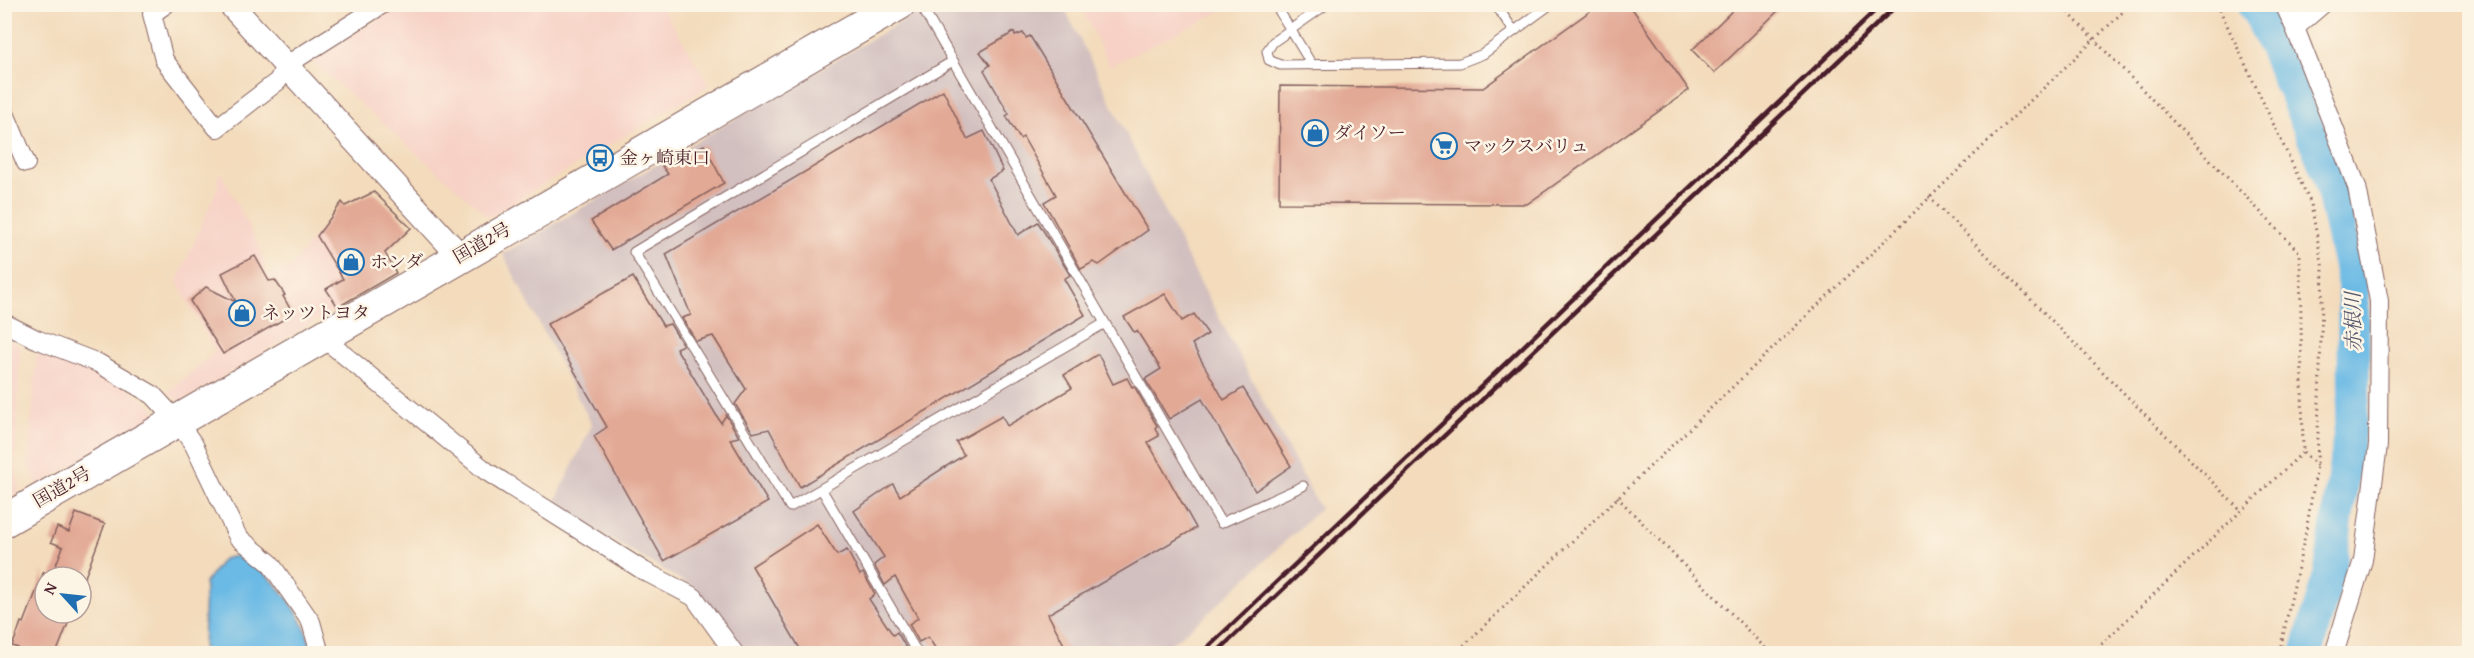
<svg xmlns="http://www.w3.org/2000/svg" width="2474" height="658" viewBox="0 0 2474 658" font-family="'Gentium Book Plus','Noto Serif JP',serif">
	<rect width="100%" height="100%" fill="#fcf5e5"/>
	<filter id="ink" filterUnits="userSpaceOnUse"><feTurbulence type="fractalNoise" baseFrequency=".0167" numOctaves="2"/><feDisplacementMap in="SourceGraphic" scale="12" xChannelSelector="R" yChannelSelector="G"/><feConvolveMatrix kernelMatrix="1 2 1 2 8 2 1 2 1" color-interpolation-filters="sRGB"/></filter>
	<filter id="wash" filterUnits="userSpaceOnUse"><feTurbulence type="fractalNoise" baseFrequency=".008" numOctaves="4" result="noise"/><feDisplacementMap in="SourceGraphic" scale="24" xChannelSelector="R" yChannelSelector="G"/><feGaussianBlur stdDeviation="1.35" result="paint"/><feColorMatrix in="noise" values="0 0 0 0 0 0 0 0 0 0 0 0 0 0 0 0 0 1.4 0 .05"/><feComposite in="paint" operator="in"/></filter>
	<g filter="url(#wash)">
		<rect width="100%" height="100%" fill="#f3dbbc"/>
		<!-- built -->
		<g fill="#f7d1c6">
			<polygon points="404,5 660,5 710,85 489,217 314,63 316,54"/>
			<polygon points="1228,5 1229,7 1110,66 1080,5"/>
			<polygon points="219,170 261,250 267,275 290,268 342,202 353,218 379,242 397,272 181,402 167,393 215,352 177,282 217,189"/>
			<polygon points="4,336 20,347 15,464 20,491 5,500"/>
			<polygon points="37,348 106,374 147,403 160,415 39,485 28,466"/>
		</g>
		<!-- industrial -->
		<polygon fill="#d2bfbf" points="930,5 1063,5 1189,261 1320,509 1200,621 1158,653 744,653 698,590 553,506 592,425 503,254"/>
		<!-- water -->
		<path fill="#6abae5" stroke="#5a6c88" stroke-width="1.5" d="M235,556C261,563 290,597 302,622C307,631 310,643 313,654H203L205,583L223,559Z"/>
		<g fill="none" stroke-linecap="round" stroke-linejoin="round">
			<!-- river -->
			<polyline stroke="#6abae5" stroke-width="32" points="2253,4 2268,33 2328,173 2353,284 2354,398 2330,571 2306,654"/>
		</g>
		<g id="blocks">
			<!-- building -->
			<g fill="#e2a995">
				<polygon points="1600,4 1629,4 1689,90 1527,204 1279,203 1280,86 1483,88"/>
				<polygon points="1739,4 1785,4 1714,73 1692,50"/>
				<polygon points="1014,32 1015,36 1023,33 1026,38 1030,36 1148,230 1099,265 1093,262 1081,269 1044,202 1056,195 1023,137 1020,139 1006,116 1009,114 984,70 990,65 980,52"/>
				<polygon points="943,90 967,139 984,131 1003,171 989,179 1018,235 1038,222 1070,275 1064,279 1085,315 800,487 769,429 753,433 735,404 746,389 713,336 696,341 682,318 691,315 666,254"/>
				<polygon points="704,145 724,183 611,250 591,221 668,174 662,166"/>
				<polygon points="374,192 411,228 385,253 396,273 338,307 326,289 343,279 317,236 342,202 345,206"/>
				<polygon points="255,256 269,281 275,280 285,295 283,296 293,314 223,354 190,301 206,287 236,302 222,273"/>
				<polygon points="633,277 663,326 670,324 683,345 676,348 721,423 726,415 739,437 730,439 768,502 664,561 594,436 607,427 547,324"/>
				<polygon points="1165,294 1182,321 1194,314 1208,334 1192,344 1224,400 1243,388 1291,466 1255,491 1202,399 1169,419 1145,379 1161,369 1137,331 1134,332 1124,317"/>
				<polygon points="1098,354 1113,384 1127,378 1132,387 1134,386 1157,426 1155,428 1159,436 1148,442 1196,528 1048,614 1069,654 939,654 928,637 919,642 909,624 918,618 895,577 885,585 874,565 884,557 854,511 893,484 900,496 964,455 956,442 1002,416 1007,426 1072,388 1064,375"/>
				<polygon points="76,513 105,524 85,577 51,577 63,547 51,542 57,527 69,532"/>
				<polygon points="817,524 837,555 847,550 860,575 863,573 875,594 869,599 893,635 897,632 907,649 900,654 803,654 752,566"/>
				<polygon points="44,571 45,613 72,613 56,654 15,654 18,648 12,646 17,634 21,622 24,623"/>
			</g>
		</g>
	</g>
	<g filter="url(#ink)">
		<use href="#blocks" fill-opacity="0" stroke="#85615e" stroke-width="1.5"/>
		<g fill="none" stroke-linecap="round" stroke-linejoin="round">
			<defs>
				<g id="service">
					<polyline points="920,4 1221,523 1303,486"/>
					<polyline points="1275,4 1312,65"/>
					<polyline points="1327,4 1273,42 1267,51 1269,60 1280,65 1460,63 1483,54 1551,4"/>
					<polyline points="1495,4 1514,31"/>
					<polyline points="953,61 634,252 790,507 1105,323"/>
					<polyline points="822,490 918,654"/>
				</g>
				<g id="minor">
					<polyline points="166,4 152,14 164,60 217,128 278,81 285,66 383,4"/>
					<polyline points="2284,4 2295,28 2323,4"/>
					<polyline points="2295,28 2357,187 2379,301 2378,445 2363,560 2334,654"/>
					<polyline points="4,111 26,163"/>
					<polyline points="4,323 36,339 98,363 153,395 177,421 194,445 238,537 270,563 311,622 320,654"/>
					<polyline points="322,337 486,471 644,571 694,597 735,654"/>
				</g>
				<polyline id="tertiary" points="230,4 460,256"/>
				<polyline id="trunk" points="4,521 899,4"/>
			</defs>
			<!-- service casing -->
			<use href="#service" stroke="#85615e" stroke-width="11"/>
			<!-- minor casing -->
			<use href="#minor" stroke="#85615e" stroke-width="20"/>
			<!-- tertiary casing -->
			<use href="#tertiary" stroke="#85615e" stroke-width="26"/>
			<!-- trunk casing -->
			<use href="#trunk" stroke="#85615e" stroke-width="34"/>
			<!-- path -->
			<g stroke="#85615e" stroke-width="3" stroke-dasharray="1.5 4.5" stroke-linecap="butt">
				<polyline points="2060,4 2300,253 2303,452 2091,654"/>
				<polyline points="2217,4 2311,204 2323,269 2317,466 2306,531 2279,654"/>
				<polyline points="1929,197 2240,510"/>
				<polyline points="2303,452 2317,466"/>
				<polyline points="1617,497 1771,654"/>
				<polyline points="1455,654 2131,4"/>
			</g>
			<!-- service -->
			<use href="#service" stroke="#fff" stroke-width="9"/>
			<!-- minor -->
			<use href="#minor" stroke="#fff" stroke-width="18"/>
			<!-- tertiary -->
			<use href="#tertiary" stroke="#fff" stroke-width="24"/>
			<!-- trunk -->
			<use href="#trunk" stroke="#fff" stroke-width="32"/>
			<!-- rail -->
			<g stroke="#4a1f2b" stroke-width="4.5">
				<polyline points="1201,654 1882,4"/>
				<polyline points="1215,654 1898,4"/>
			</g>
		</g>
	</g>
	<!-- icons -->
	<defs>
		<symbol id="shop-ring" viewBox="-11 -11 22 22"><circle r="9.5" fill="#fcf5e5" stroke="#1f6fb2" stroke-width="1.5"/><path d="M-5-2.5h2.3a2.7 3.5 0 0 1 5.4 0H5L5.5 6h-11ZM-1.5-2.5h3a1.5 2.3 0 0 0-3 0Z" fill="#1f6fb2"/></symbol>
		<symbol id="supermarket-ring" viewBox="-11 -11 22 22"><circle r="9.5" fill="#fcf5e5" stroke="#1f6fb2" stroke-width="1.5"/><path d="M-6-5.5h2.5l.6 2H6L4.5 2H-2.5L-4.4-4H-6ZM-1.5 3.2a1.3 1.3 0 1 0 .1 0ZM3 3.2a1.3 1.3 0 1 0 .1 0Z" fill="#1f6fb2"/></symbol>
		<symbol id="bus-ring" viewBox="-11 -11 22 22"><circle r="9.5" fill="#fcf5e5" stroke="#1f6fb2" stroke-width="1.5"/><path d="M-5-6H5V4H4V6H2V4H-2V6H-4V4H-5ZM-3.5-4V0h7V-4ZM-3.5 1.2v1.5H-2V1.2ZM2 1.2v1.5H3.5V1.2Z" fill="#1f6fb2"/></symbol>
	</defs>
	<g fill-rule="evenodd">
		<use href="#shop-ring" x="1300" y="118" width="30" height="30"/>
		<use href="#supermarket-ring" x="1429" y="131" width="30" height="30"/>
		<use href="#bus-ring" x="585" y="143" width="30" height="30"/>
		<use href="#shop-ring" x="336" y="247" width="30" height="30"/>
		<use href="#shop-ring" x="227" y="298" width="30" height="30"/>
	</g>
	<g text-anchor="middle" stroke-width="5" stroke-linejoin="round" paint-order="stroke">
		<!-- poi labels -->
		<g font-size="18" fill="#4a1f2b" stroke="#fcf5e5" text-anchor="start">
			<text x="1334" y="139">ダイソー</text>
			<text x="1464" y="152">マックスバリュ</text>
			<text x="620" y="164">金ヶ崎東口</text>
			<text x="370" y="268">ホンダ</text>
			<text x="262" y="319">ネッツトヨタ</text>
		</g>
		<!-- street labels -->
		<g font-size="18" fill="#4a1f2b" stroke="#fcf5e5">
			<text transform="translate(482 243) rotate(-30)" y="6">国道2号</text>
			<text transform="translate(62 487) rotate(-30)" y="6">国道2号</text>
		</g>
		<!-- water labels -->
		<g font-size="20" font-style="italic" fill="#55556c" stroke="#fcf5e5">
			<text transform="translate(2353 322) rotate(-91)" y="7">赤根川</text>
		</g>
	</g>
	<!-- margin -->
	<rect width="2474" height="658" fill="none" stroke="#fcf5e5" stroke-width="24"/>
	<!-- north arrow -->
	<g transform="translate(63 595) rotate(297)"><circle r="28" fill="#fcf5e5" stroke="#b59f9b" stroke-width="1.5"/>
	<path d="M0-4.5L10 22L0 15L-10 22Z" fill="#1f6fb2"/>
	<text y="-9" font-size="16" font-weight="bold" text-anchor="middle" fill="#4a1f2b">N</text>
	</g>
</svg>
